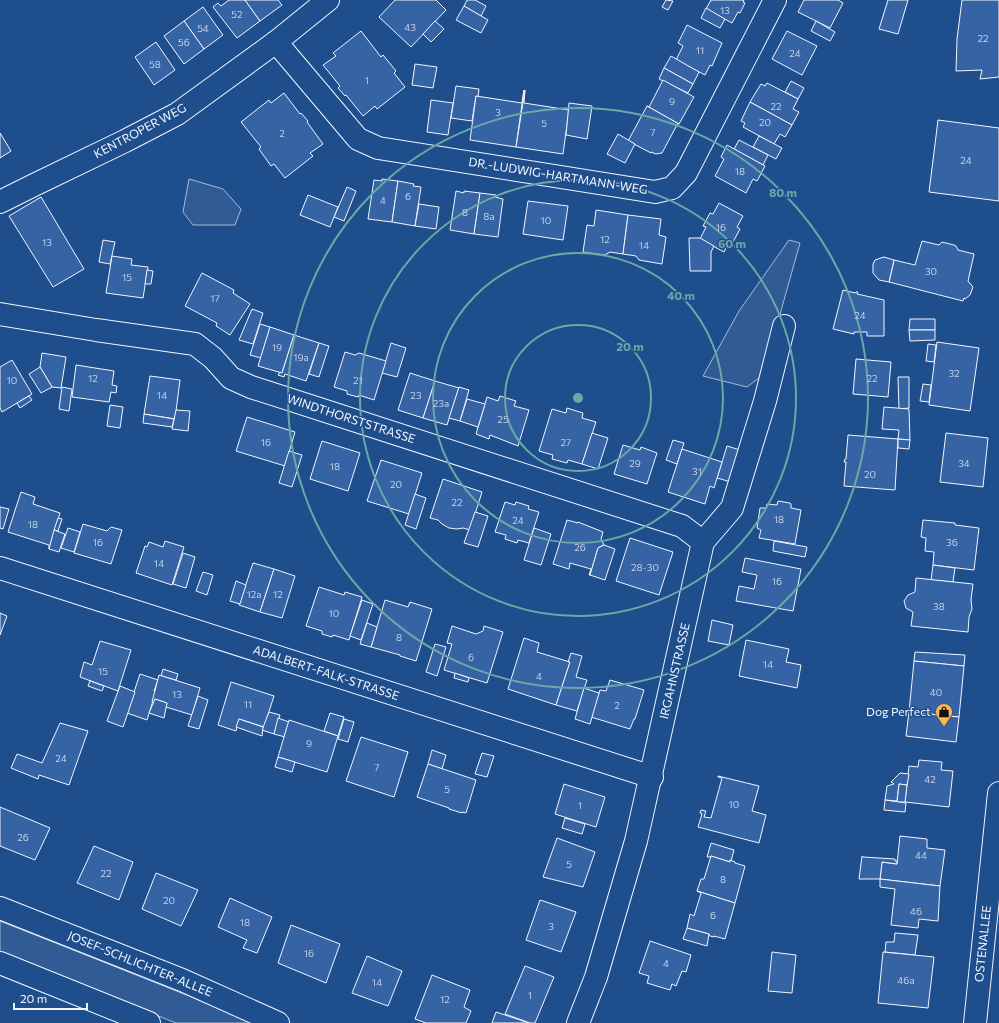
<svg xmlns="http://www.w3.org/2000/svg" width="999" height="1023" viewBox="0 0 999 1023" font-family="Commissioner,sans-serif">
	<rect width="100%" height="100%" fill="#1f4e8c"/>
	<!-- green -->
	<g fill="#305b95" stroke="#a8bbd7">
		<polygon points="189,179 223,189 241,209 235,225 193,225 183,212"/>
		<polygon points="789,240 800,243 763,375 747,387 703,376 739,311"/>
		<polygon points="0,921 257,1023 176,1023 0,953"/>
	</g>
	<!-- building -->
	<g fill="#3563a3" stroke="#f2f6ff">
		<polygon points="229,0 245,0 260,21 237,38 213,7 218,3 221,6"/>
		<polygon points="245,0 278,0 282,5 260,21"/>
		<polygon points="395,0 436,0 446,10 411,47 379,17"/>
		<polygon points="467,0 475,0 486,6 481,16 464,6"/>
		<polygon points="666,0 673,1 668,10 662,7"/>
		<polygon points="711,0 744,0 743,2 745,3 740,13 738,12 732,23 706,9"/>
		<polygon points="804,0 838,0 843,3 830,28 798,12"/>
		<polygon points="888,0 908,0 898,34 879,29"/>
		<polygon points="962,0 999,0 999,77 980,79 982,70 956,71 957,39"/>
		<polygon points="464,6 488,20 481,33 456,20"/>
		<polygon points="203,7 223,35 204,49 184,21"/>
		<polygon points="706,8 725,19 720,28 701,18"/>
		<polygon points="184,21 204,49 184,64 164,36"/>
		<polygon points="435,21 444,29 431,42 423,34"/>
		<polygon points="816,21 835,32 830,41 811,31"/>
		<polygon points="687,25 722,43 712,66 710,65 705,75 676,60 683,46 678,43"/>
		<polygon points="361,31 381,57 383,55 396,71 394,73 405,87 377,109 375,106 363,116 346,95 345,96 338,88 340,86 323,65 336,56 333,53"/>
		<polygon points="787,31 817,46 802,75 772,59"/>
		<polygon points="156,42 175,70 154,85 135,57"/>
		<polygon points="671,56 699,72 693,84 664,68"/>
		<polygon points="415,64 437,67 433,88 412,85"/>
		<polygon points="664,68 693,84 688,93 659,79"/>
		<polygon points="663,80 694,97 679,124 647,106 649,107"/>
		<polygon points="791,81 804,88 798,99 785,92"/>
		<polygon points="767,83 798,99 793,109 799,112 792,125 750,102 761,84 765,86"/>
		<polygon points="456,86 479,89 478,97 476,96 472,121 451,118"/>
		<polygon points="524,90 516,147 470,140 476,96 522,103"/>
		<polygon points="525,90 524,103 569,110 563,154 516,147"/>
		<polygon points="284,93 300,114 301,113 308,121 307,122 323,144 310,153 313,156 285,178 274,164 271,166 259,149 261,147 241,122 269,100 271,103"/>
		<polygon points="431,100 453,103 448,135 427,132"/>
		<polygon points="750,102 792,125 785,137 780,134 774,144 743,127 745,123 741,121"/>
		<polygon points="569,103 592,106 587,139 566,135"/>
		<polygon points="647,106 679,124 678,123 662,153 656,154 651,152 651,153 628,141"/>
		<polygon points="938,120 999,128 999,201 929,192"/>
		<polygon points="0,133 11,151 0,158"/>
		<polygon points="618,134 635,144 625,163 607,154"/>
		<polygon points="759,136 782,148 776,159 753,147"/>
		<polygon points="739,140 768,155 763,165 734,149"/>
		<polygon points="727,145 765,166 757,181 753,179 746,193 715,176 724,159 721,157"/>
		<polygon points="382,179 398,181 392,222 368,219 374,180 382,181"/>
		<polygon points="398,181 414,184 413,186 421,187 415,226 392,222"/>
		<polygon points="347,187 356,191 344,221 334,217"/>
		<polygon points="456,191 464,193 464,191 480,193 474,234 450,230"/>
		<polygon points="480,193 496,195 495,197 503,199 498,237 474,234"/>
		<polygon points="308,195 338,207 330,227 300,215"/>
		<polygon points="41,197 84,269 53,287 9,216"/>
		<polygon points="528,201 568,206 563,240 523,234"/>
		<polygon points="719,203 743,216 737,227 740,229 733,242 730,240 724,252 700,239 706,227 703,226 710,213 713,214"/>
		<polygon points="419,204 439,207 436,229 415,226"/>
		<polygon points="596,210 628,215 623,254 610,252 605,255 583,252 587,225 594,226"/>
		<polygon points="628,215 661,219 659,235 666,237 662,264 639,260 636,256 623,254"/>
		<polygon points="689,238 700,238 714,246 711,252 711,271 690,271"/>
		<polygon points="103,240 115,242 110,264 99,262"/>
		<polygon points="922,241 939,245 942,242 954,245 956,246 958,250 974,254 968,281 973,287 970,295 965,299 964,298 963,301 889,282 894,260 915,265"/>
		<polygon points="112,256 132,259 131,265 148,267 143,298 106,293"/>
		<polygon points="884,257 894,260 889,282 879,280 873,273 873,264 875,260"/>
		<polygon points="147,270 153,271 151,284 145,284"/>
		<polygon points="202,273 234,290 233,293 250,304 230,335 216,326 217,323 185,306"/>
		<polygon points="843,290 855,293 856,292 858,292 857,294 884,300 884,336 867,336 867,332 854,332 854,334 833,329"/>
		<polygon points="252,309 263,313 253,344 239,340"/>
		<polygon points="910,319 935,319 935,330 909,330"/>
		<polygon points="260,324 270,327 261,358 250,355"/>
		<polygon points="270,327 294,335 282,373 258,366"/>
		<polygon points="909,330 935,330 935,340 910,341"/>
		<polygon points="294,335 319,343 306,381 285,374 284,377 278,375 280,372 282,373"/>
		<polygon points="937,342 979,348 970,411 929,405"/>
		<polygon points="319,343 329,346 319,377 309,374"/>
		<polygon points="391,343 406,348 397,377 382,373"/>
		<polygon points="928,344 936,345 934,362 926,361"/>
		<polygon points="345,352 355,355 359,353 386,361 374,400 359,395 358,397 347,394 347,391 334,387"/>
		<polygon points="42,353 66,357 61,388 52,387 40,367"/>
		<polygon points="856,359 891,362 888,397 853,394"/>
		<polygon points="12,360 32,394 2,412 0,408 0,367"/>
		<polygon points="76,365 114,371 112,385 117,386 116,393 111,392 109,402 72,397"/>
		<polygon points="40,367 52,387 41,393 29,374"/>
		<polygon points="410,373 435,381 423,418 398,410"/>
		<polygon points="150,376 180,380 175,419 144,414"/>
		<polygon points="898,377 909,377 909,408 899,409"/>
		<polygon points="435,381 459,388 447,425 423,418"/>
		<polygon points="923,384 931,385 929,402 920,401"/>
		<polygon points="62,387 72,389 69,411 59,409"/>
		<polygon points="459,387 469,390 460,421 449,418"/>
		<polygon points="29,396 32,400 20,408 17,403"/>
		<polygon points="500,396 516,401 514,406 529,410 518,446 490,435 489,439 476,434 487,397 498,401"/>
		<polygon points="467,399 485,404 478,427 460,421"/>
		<polygon points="110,405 123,407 120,428 107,426"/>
		<polygon points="884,407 909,409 910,440 898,439 899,430 882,429"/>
		<polygon points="567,408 583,413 582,418 596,422 582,464 568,460 567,463 552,459 553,455 539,451 552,409 566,413"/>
		<polygon points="176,410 190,411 188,431 172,429"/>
		<polygon points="144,414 174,419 172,427 143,423"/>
		<polygon points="247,417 295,432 285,466 236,451"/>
		<polygon points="592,433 608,438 598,469 582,464"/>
		<polygon points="946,433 988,438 983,487 940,482"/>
		<polygon points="848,435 898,439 895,490 844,486 846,462 844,462 845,459 846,459"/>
		<polygon points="898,439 910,440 909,449 898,448"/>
		<polygon points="673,440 684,443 677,464 666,460"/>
		<polygon points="322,441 360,453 348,491 310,479"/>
		<polygon points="623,445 640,450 641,447 657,453 647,484 614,474"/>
		<polygon points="727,446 740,450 731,482 717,478"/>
		<polygon points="682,449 722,462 714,488 710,486 705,504 668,492"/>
		<polygon points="289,451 302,455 292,487 279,483"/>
		<polygon points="381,460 422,473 409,514 367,501"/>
		<polygon points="443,479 482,492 470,530 463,528 457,529 449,528 442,524 438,520 430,518"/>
		<polygon points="21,492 35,497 33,504 60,513 49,549 49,545 8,532"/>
		<polygon points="415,494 426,498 416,529 405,525"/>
		<polygon points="778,501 790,503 791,504 791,508 801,510 795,544 759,538 761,530 757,528 760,508 766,508 767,504 777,505"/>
		<polygon points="505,502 515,505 516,502 529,506 528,509 539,512 529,543 518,540 517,543 505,539 506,535 495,532"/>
		<polygon points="0,507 9,509 3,529 0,528"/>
		<polygon points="475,512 488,516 478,547 464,543"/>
		<polygon points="58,518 62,519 58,531 54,530"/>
		<polygon points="567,520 578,523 578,522 603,532 601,539 604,545 598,548 590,575 589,575 591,569 570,563 569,569 553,564"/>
		<polygon points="923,520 955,523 955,525 979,528 974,570 933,565 934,552 925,551 926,538 921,537"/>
		<polygon points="83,524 107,531 111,527 122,530 111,564 74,553"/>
		<polygon points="68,528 80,532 74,552 61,548"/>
		<polygon points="534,528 551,534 541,565 524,560"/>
		<polygon points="54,530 65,534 59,552 49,549"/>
		<polygon points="630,538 673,552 659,595 616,581"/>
		<polygon points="165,541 184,547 172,585 136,573 145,546 147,547 149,542 163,547"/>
		<polygon points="774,541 807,547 805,557 773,551"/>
		<polygon points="604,545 615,549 605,580 590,575 598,548"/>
		<polygon points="183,553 195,557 186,588 173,584"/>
		<polygon points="745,558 801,569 793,611 736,601 739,586 754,589 757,575 742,572"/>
		<polygon points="253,563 274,569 260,612 239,605"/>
		<polygon points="933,565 955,568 953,582 931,580"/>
		<polygon points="274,569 295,576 282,618 260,612"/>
		<polygon points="203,572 213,575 207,595 196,591"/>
		<polygon points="916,578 973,584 971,600 972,609 969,617 968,632 911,626 913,612 906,608 904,601 908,595 915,592"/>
		<polygon points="236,581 246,585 240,604 230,601"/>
		<polygon points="319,587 344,595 345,592 362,597 349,640 333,635 332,637 322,634 322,631 306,626"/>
		<polygon points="362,600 373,604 361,640 350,636"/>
		<polygon points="385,600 408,607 410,602 432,609 416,661 400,656 400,655 371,647"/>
		<polygon points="0,613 7,616 0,635"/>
		<polygon points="712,620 733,625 729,645 708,641"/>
		<polygon points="367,623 377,627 371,647 360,644"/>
		<polygon points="452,626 476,634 483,631 484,626 503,632 487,683 444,670 452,644 447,643"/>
		<polygon points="524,638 539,643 537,652 570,662 556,705 508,689"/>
		<polygon points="746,640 789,649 786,662 801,665 797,688 739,676"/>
		<polygon points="100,641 131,650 118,691 80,677 84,662 92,665"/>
		<polygon points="435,644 446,647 437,676 426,672"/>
		<polygon points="915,652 965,655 964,666 914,661"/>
		<polygon points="571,653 582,656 576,677 587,680 577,711 556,705 570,662 568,662"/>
		<polygon points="914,661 964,666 959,717 909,712"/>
		<polygon points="163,669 178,674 176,680 161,676"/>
		<polygon points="455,673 469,678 468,682 454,678"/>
		<polygon points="140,674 158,680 154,691 156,691 147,720 127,713"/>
		<polygon points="159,675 200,688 192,715 166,707 167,703 155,699 154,703 152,702"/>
		<polygon points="610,680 644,690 635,719 634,719 630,729 591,717 600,690 606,691"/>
		<polygon points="90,681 104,686 102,691 88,686"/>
		<polygon points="231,682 274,696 264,727 239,719 236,731 218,725"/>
		<polygon points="120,686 135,692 123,727 107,721"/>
		<polygon points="584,688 599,693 590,724 575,719"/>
		<polygon points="198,696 208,700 199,729 188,726"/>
		<polygon points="155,699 167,703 164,718 149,713"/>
		<polygon points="269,712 280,715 274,734 262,730"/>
		<polygon points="909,712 959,717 956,742 906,736"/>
		<polygon points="330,713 344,717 338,736 324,731"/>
		<polygon points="278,718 289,722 285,737 274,734"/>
		<polygon points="239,719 263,727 262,736 236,727"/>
		<polygon points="344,719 354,722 348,742 338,739"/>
		<polygon points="289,720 338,736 327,772 278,757"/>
		<polygon points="60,723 88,731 69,785 39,775 38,779 11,768 17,754 42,763"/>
		<polygon points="361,737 408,752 394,797 346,781"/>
		<polygon points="432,750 446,755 442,769 428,764"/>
		<polygon points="482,753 494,756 487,777 475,774"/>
		<polygon points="278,757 295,762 292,772 275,767"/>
		<polygon points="919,760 942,762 941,770 953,771 949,807 905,802 909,766 918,767"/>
		<polygon points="428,764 476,780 466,813 462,812 462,813 449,809 449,808 417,797"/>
		<polygon points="900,773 909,774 907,785 899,784 897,801 885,800 887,786 894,784 891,782"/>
		<polygon points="718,776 759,786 752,811 766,815 759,843 698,827 702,814 700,813 701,810 706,811 704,817 711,818 722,778 718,777"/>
		<polygon points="564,784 605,797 596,827 555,814"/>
		<polygon points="899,784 907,785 905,802 897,802"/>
		<polygon points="885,800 906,803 905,812 884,810"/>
		<polygon points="0,807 50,828 35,860 0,846"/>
		<polygon points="565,818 585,824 582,834 562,828"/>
		<polygon points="900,836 927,839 927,848 945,850 940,886 880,879 882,862 897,864"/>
		<polygon points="557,838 595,852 583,887 543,877"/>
		<polygon points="711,843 734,850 731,861 730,860 730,862 711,856 710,857 707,857"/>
		<polygon points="94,846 133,862 119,900 77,883"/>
		<polygon points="711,856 730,862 730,860 735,862 735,863 745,866 735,903 697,891 701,879 704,879"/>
		<polygon points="862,856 863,857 895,859 895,861 897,861 897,864 882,862 880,879 859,879"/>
		<polygon points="156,873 198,890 181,926 142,909"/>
		<polygon points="880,879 940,886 938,921 919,919 918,928 891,925 895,889 880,887"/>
		<polygon points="697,891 735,903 725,939 714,936 714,937 710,936 709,934 687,928 690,914 694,916 701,893"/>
		<polygon points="230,898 272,917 257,953 243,948 247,940 218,927"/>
		<polygon points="540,900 576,912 561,952 526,940"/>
		<polygon points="291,925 340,944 326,983 278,963"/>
		<polygon points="687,928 709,934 707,946 683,939"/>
		<polygon points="895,933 918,935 915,955 885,952 886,942 894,942"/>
		<polygon points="650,941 691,955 686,972 682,971 676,986 672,984 670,990 647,983 649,976 639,973"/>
		<polygon points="772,952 796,955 792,993 768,991"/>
		<polygon points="883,952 934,957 928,1008 878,1003"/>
		<polygon points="367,956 402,971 388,1006 352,993"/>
		<polygon points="525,966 554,977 535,1023 530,1023 505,1014"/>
		<polygon points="432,975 470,990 464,1007 471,1011 466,1023 426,1023 415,1019"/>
		<polygon points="496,1012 529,1023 492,1023"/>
	</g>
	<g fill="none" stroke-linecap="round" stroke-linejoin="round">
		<defs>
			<g id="minor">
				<polyline points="276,42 358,139 378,148 655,192 672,188 686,173 775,0"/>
				<polyline points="0,202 34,185 125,141 177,114 276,42 328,0"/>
				<polyline points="0,314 96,330 195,344 213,358 231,378 251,387 682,526 703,542"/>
				<polyline points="0,568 652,777"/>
				<polyline points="0,908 182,980 278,1023"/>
				<polyline points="0,963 149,1023"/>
				<polyline points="578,1023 596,977 636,841 703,542 732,508 765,401 784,326"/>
			</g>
			<polyline id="secondary" points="975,1023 999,793"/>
		</defs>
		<!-- minor casing -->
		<use href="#minor" stroke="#f2f6ff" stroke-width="24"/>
		<!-- secondary casing -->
		<use href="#secondary" stroke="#f2f6ff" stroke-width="24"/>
		<!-- minor -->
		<use href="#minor" stroke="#1f4e8c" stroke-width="22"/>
		<!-- secondary -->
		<use href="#secondary" stroke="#1f4e8c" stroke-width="22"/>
	</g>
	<!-- distance rings -->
	<g fill="none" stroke="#6aa9a8" stroke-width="2">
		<circle cx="578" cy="398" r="73"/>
		<circle cx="578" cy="398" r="145"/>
		<circle cx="578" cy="398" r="218"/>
		<circle cx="578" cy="398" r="290"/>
	</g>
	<!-- icons -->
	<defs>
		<symbol id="shop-pin" viewBox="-11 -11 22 30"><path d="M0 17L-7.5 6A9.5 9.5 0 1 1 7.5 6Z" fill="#ffb74d" stroke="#1f4e8c"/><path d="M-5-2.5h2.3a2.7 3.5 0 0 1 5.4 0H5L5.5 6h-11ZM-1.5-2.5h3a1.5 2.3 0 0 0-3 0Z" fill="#111"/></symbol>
	</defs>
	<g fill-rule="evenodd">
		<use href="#shop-pin" x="934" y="702" width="20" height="27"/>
	</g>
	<g text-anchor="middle" stroke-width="3" stroke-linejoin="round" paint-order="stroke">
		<!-- number labels -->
		<g font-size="10" fill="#c3d1e8">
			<text x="725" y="14">13</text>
			<text x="237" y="18">52</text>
			<text x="410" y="31">43</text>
			<text x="203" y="32">54</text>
			<text x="983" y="42">22</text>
			<text x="184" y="46">56</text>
			<text x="700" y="54">11</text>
			<text x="795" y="57">24</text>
			<text x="155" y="68">58</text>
			<text x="367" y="84">1</text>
			<text x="672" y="105">9</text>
			<text x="776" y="110">22</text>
			<text x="498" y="116">3</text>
			<text x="765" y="126">20</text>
			<text x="544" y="127">5</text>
			<text x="653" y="136">7</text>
			<text x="282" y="137">2</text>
			<text x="966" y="164">24</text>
			<text x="740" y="175">18</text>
			<text x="408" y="200">6</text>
			<text x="383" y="204">4</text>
			<text x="465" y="216">8</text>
			<text x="489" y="220">8a</text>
			<text x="546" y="224">10</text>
			<text x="721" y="231">16</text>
			<text x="605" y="243">12</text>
			<text x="47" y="246">13</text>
			<text x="644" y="249">14</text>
			<text x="931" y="275">30</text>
			<text x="127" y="281">15</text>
			<text x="215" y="302">17</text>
			<text x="860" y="319">24</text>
			<text x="277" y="351">19</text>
			<text x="301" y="361">19a</text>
			<text x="954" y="377">32</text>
			<text x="93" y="382">12</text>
			<text x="872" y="382">22</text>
			<text x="12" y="384">10</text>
			<text x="358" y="384">21</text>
			<text x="162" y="399">14</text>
			<text x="416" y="399">23</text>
			<text x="441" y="407">23a</text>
			<text x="503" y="423">25</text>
			<text x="266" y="446">16</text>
			<text x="566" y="446">27</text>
			<text x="635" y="467">29</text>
			<text x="964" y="467">34</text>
			<text x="335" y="470">18</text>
			<text x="697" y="475">31</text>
			<text x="870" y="478">20</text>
			<text x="396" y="488">20</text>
			<text x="457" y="506">22</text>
			<text x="779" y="523">18</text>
			<text x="518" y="524">24</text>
			<text x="33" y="528">18</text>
			<text x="98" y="546">16</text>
			<text x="952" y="546">36</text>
			<text x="580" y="551">26</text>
			<text x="159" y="567">14</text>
			<text x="645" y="571">28-30</text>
			<text x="777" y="585">16</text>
			<text x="254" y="598">12a</text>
			<text x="278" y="598">12</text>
			<text x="939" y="610">38</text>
			<text x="334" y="617">10</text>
			<text x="399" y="641">8</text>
			<text x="471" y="661">6</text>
			<text x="768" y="668">14</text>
			<text x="103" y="675">15</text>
			<text x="539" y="680">4</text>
			<text x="936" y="696">40</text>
			<text x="177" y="698">13</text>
			<text x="248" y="708">11</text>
			<text x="617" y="709">2</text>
			<text x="309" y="747">9</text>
			<text x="61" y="762">24</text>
			<text x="377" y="771">7</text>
			<text x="930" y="783">42</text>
			<text x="447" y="793">5</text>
			<text x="734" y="808">10</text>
			<text x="580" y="809">1</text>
			<text x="23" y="841">26</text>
			<text x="921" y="859">44</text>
			<text x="569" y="868">5</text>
			<text x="106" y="877">22</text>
			<text x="723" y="883">8</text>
			<text x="169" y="904">20</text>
			<text x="916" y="915">46</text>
			<text x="713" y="919">6</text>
			<text x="245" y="926">18</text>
			<text x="551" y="930">3</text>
			<text x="309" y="957">16</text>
			<text x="666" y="967">4</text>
			<text x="906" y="984">46a</text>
			<text x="377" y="986">14</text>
			<text x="530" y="999">1</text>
			<text x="445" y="1003">12</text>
		</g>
		<!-- street labels -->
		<g font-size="12" fill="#f2f6ff" stroke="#1f4e8c">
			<text transform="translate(140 131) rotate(-28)" y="4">KENTROPER WEG</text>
			<text transform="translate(558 176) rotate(9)" y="4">DR.-LUDWIG-HARTMANN-WEG</text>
			<text transform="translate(351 419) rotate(18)" y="4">WINDTHORSTSTRASSE</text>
			<text transform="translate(675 671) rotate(-77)" y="4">IRGAHNSTRASSE</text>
			<text transform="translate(326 673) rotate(18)" y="4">ADALBERT-FALK-STRASSE</text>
			<text transform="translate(983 944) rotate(-84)" y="4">OSTENALLEE</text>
			<text transform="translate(140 964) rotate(22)" y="4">JOSEF-SCHLICHTER-ALLEE</text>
		</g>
		<!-- poi labels -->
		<g font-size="12" fill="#f2f6ff" stroke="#1f4e8c" text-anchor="end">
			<text x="931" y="716">Dog Perfect</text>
		</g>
	</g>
	<circle cx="578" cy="398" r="6" fill="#6aa9a8" stroke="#1f4e8c" stroke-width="2"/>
	<g font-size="12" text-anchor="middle" font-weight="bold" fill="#6aa9a8" stroke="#1f4e8c" stroke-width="3" stroke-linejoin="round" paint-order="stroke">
		<text x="783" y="197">80 m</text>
		<text x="732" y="248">60 m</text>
		<text x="681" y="300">40 m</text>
		<text x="630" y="351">20 m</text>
	</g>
	<!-- scale -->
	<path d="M14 1003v6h73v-6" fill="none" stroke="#f2f6ff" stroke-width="2"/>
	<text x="20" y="1003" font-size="12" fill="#f2f6ff" stroke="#1f4e8c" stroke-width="3" paint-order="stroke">20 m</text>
</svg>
